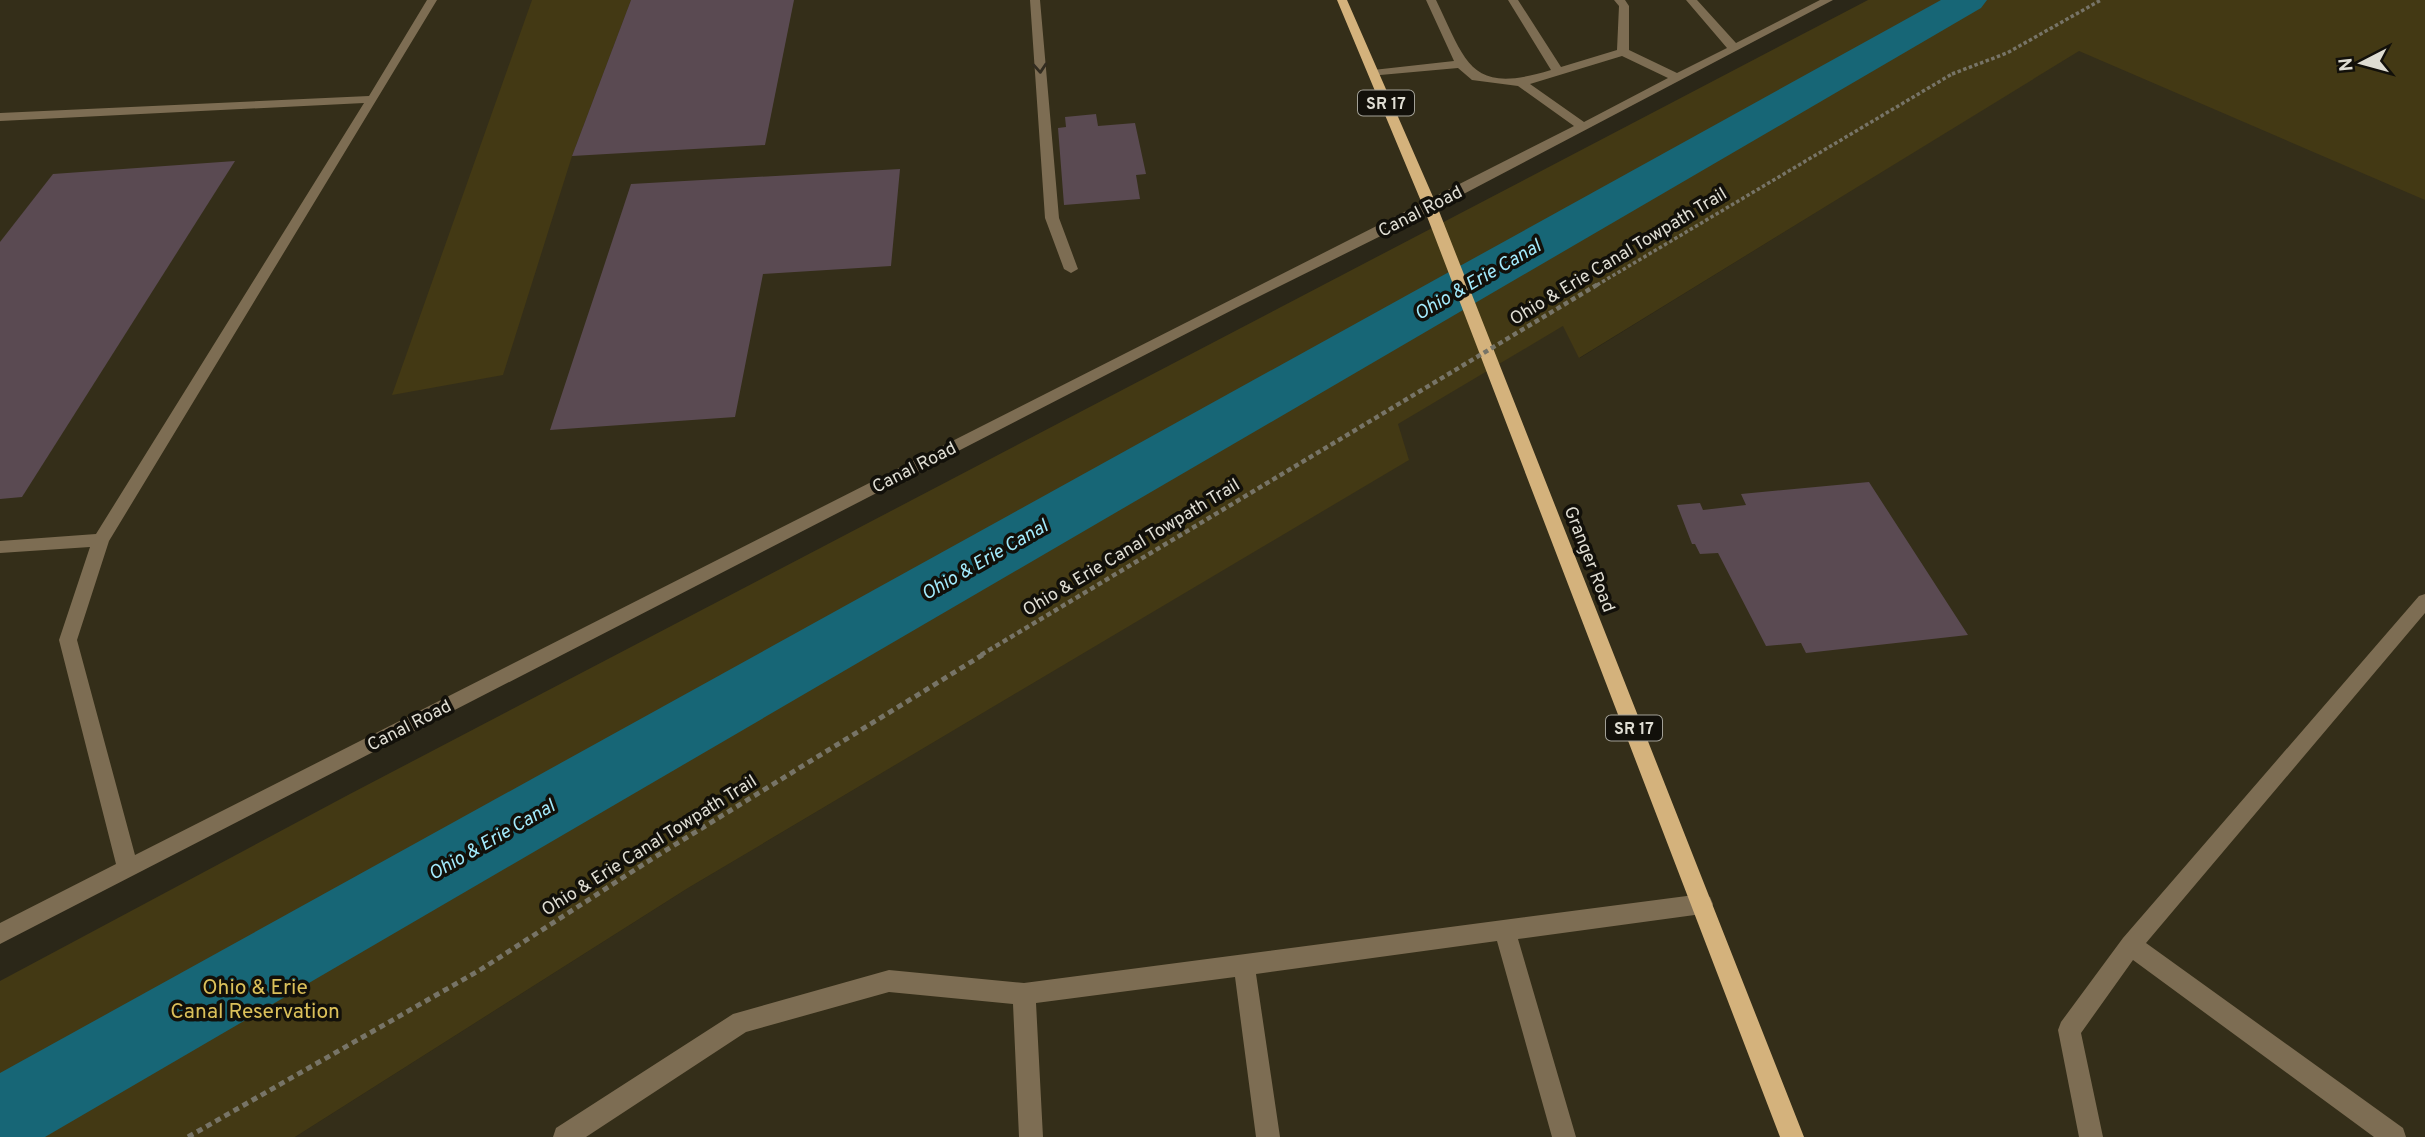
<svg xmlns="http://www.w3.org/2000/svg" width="2425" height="1137" viewBox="0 0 2425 1137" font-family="Overpass,sans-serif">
	<rect width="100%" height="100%" fill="#2b2718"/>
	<!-- built -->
	<g fill="#342e19">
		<polygon points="0,0 1828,0 0,934"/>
		<polygon points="2425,0 2425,1137 295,1137 688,888 1408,460 1397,424 1564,325 1580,358 2079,50"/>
	</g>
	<!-- green -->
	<g fill="#433914">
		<polygon points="532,0 631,0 572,156 503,375 392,395"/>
		<polygon points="1868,0 2425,0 2425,200 2079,51 1579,358 1563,326 1398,424 1409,460 688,888 295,1137 0,1137 0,981 348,795"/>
	</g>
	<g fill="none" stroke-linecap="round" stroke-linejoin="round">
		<!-- canal -->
		<polygon fill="#176676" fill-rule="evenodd" points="1941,0 1987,0 1981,8 45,1137 0,1137 0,1073"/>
	</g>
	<!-- building -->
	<g fill="#5a4a52">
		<polygon points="631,0 794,0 765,145 572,156"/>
		<polygon points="1096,114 1098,126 1135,123 1146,174 1136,175 1140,199 1064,205 1058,128 1066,127 1065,117"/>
		<polygon points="235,161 22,497 0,499 0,242 53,174"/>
		<polygon points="900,169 891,266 763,274 735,417 550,430 631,184"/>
		<polygon points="1869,482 1968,635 1806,653 1801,643 1766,646 1718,553 1700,554 1695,544 1692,544 1677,505 1700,503 1703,510 1746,505 1741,494"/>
	</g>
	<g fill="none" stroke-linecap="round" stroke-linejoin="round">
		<!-- path-far1 -->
		<polyline stroke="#777467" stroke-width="3.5" stroke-dasharray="3.5 2.5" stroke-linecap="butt" points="1952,74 2007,53 2101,0"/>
		<!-- path -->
		<polyline stroke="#777467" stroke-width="5" stroke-dasharray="6 4.5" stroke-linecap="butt" points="188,1137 480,970 647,862"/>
		<!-- minor -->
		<g fill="#7d6d53" fill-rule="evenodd">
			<path d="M427,0H437L109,541L77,640L135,855L1574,126L1518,86L1472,80L1458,68L1369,76V72L1373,70L1454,61L1426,0H1436C1467,64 1470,95 1551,70L1508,0H1518L1561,67L1617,50L1619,6L1614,0H1625L1629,6V50L1677,73L1727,48L1686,0H1697L1736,43L1820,0H1833L1435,209L1242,305L0,944V923L116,864L59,640L90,547L0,553V541L96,534L364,103L0,121V113L369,96ZM1622,56L1668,78L1584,122L1530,84Z"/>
			<polygon points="1030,0 1040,0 1059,218 1078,269 1071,273 1064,269 1045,218"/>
			<polygon points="2425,594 2425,613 2146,943 2403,1128 2406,1137 2374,1137 2133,960 2081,1033 2103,1137 2079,1137 2058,1030 2061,1022 2123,938 2419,596"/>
			<polygon points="1702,894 1710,897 1713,904 1710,911 1702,914 1518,939 1576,1137 1552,1137 1497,941 1256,974 1280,1137 1256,1137 1235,977 1036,1003 1043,1137 1019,1137 1013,1004 889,992 746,1032 586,1137 553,1137 556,1128 733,1014 889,970 1024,983"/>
		</g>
		<!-- major -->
		<polygon fill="#d4b27c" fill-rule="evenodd" points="1337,0 1347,0 1437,206 1804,1137 1780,1137 1423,206"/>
		<!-- path-bridge-far2 -->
		<polyline stroke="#777467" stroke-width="3.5" stroke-dasharray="3.5 2.5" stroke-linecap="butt" points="1597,285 1952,74"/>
		<!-- path-bridge-far1 -->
		<polyline stroke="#777467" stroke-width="4.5" stroke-dasharray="5 3.5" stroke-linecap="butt" points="981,655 1600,283"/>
		<!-- path-bridge -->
		<polyline stroke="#777467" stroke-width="5" stroke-dasharray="6 4.5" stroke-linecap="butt" points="647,862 984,654"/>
	</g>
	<!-- one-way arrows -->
	<defs><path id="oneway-chevron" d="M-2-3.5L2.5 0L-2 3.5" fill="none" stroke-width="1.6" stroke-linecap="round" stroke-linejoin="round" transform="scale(1.75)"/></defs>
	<use stroke="#322c20" href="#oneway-chevron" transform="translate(1040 68) rotate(86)"/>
	<g text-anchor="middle" stroke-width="7" stroke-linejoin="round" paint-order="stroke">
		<!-- shield labels -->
		<g fill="#12100a" stroke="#a2a097" stroke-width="2">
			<rect x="1358" y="90.5" width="56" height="25" rx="5"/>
			<rect x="1606" y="715.5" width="56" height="25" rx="5"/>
		</g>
		<g font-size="16" font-weight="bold" fill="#dfddd3">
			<text x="1386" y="109">SR 17</text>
			<text x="1634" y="734">SR 17</text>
		</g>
		<!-- street labels -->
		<g font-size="18" fill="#dfddd3" stroke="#12100a">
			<text transform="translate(1420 211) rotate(-27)" y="6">Canal Road</text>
			<text transform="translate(1618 256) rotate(-31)" y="6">Ohio &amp; Erie Canal Towpath Trail</text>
			<text transform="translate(914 467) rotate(-27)" y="6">Canal Road</text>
			<text transform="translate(1131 547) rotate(-31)" y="6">Ohio &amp; Erie Canal Towpath Trail</text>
			<text transform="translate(1590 559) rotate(69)" y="6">Granger Road</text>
			<text transform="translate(409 725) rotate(-27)" y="6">Canal Road</text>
			<text transform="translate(649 845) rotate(-32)" y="6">Ohio &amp; Erie Canal Towpath Trail</text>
		</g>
		<!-- water labels -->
		<g font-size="19" font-style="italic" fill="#a3ebfd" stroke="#12100a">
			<text transform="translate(1477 279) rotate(-30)" y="7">Ohio &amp; Erie Canal</text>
			<text transform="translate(984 559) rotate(-30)" y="7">Ohio &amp; Erie Canal</text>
			<text transform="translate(491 839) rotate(-30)" y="7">Ohio &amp; Erie Canal</text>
		</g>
		<!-- near-park labels -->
		<g font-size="21" fill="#dbc05a" stroke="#12100a">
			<text x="255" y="994">Ohio &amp; Erie<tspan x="255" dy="24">Canal Reservation</tspan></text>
		</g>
	</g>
	<!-- north arrow -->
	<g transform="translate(2362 63) rotate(264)" stroke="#12100a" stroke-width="5" paint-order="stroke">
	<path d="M0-5L12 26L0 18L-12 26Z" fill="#dfddd3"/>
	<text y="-10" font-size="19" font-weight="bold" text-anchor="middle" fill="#dfddd3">N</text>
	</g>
</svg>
